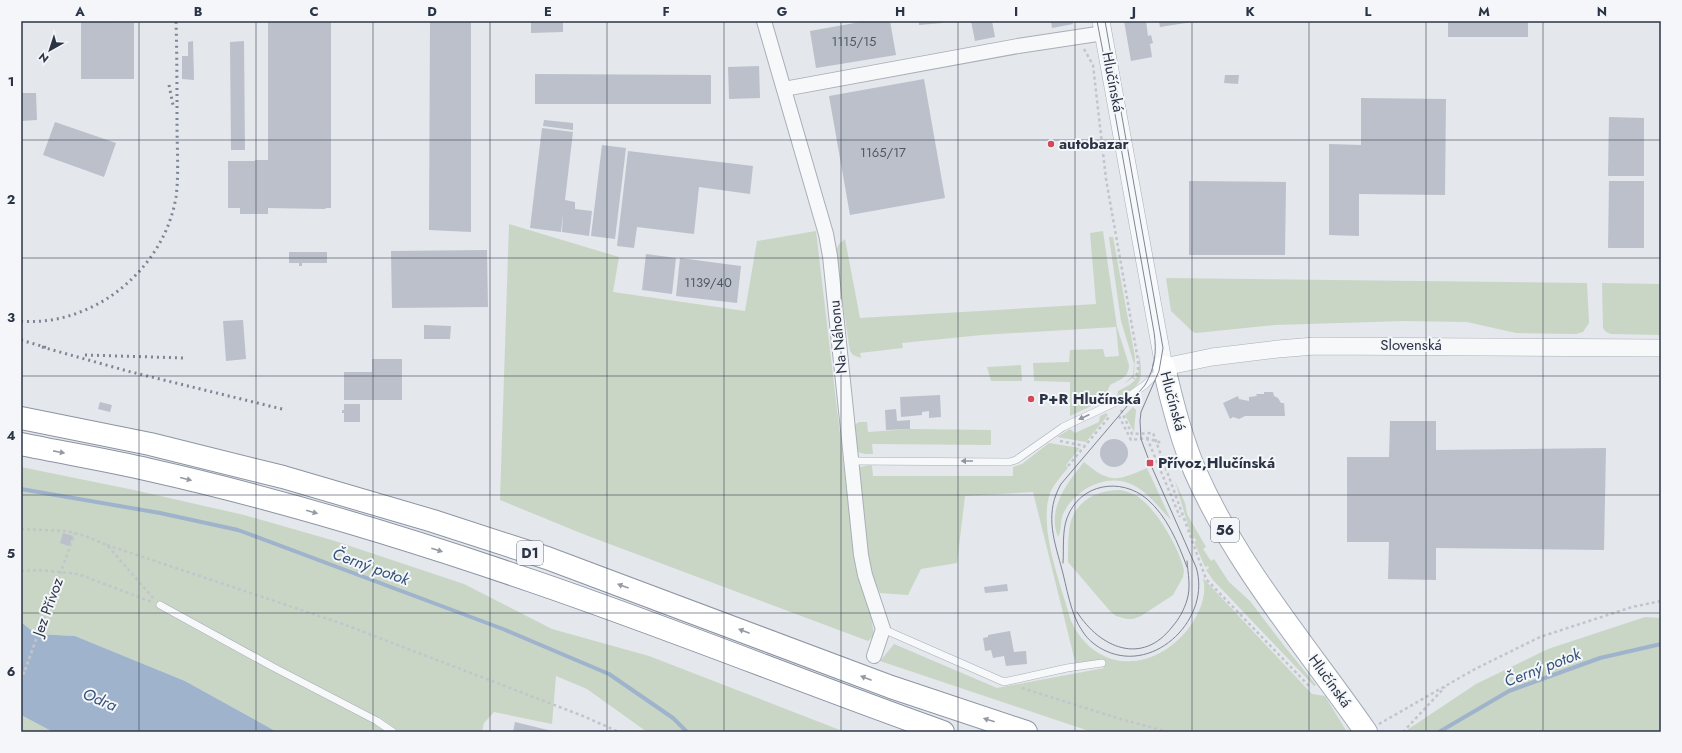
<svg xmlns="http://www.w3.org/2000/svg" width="1682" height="753" viewBox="0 0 1682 753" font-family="Jost,sans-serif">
	<rect width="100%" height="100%" fill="#e4e7ec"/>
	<!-- green -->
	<g fill="#c9d6c5">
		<polygon points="509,224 619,257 613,292 745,311 757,241 816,231 856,570 871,616 874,635 868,641 583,534 500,500"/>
		<path d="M1103,231L1117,327L1129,365C1129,378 1119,380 1110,385L1107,392L1108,398L1070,416V382L1034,381L1033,363L1069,362L1070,350L1103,349L1105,357L1119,356L1116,327L982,335L902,343L903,348L860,353L861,358L853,355L850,351L835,253L839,244L845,239L860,318L1096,304L1090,233Z"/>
		<polygon points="1109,237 1113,237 1135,357 1134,377 1124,384 1133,375 1134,364 1121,321"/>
		<polygon points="1166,278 1587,283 1589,323 1583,332 1576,334 1516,333 1467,322 1403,321 1275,325 1196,333 1193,332 1171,311"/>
		<polygon points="1602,283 1661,284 1661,335 1611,334 1606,332 1603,328"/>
		<path d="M1139,355C1144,379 1141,388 1117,397L1118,391C1139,381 1139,378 1139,355Z"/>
		<polygon points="1021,365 1022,381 991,381 987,367"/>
		<polygon points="1133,407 1136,410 1134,432 1125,415"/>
		<polygon points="1106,413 1108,415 1086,442 1057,437 1070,429 1075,433 1099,422 1100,416"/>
		<path d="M859,422H867L868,432L910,429L991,430V445L872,444L873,454C849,455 855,445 853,426Z"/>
		<path d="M1049,443L1080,448L1066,465L1068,468C1062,475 1054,484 1050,493C1038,529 1061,584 1071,621C1098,678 1161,671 1193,622C1201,609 1207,594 1203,578L1312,694L1325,696L1347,732H1092L880,661L894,644L997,688L1104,668L1101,660L1077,664L1074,657L1033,492L965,496L957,563L921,569L908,595L880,593C877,586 872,578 870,571C867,556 854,475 860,467L870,465L872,466L873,476H1013V467L1022,464Z"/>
		<path d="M1084,462C1110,484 1117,481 1147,468L1171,520C1159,508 1148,492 1133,485C1107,472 1075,489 1063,514C1060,521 1062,530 1058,537C1047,508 1067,483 1084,462Z"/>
		<polygon points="21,467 134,490 244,515 335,541 464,584 552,629 649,656 845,732 647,732 587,689 556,676 552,724 494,712 484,723 482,732 277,732 185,681 75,636 36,634 21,622"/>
		<polygon points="1175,481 1185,503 1187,514 1206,547 1203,549 1211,561 1214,559 1229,582 1250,601 1285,647 1316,685 1314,686 1213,580 1206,570 1209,568 1208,566 1205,567 1194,542 1196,541 1195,538 1192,539"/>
		<path d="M1120,490C1126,491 1132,493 1137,496C1156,508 1180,549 1184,571L1183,577L1173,595L1141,616L1133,619H1127L1116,616L1110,611L1068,562C1068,552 1068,541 1069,531C1072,503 1094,490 1120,490Z"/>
		<polygon points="1645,617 1661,618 1661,732 1404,732 1476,684 1548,649"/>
		<polygon points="21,715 51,731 53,732 21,732"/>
	</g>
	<!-- water -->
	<polygon fill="#9fb4cc" points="21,622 36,634 75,636 185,681 277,732 53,732 21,715"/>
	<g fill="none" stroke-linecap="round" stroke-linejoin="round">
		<!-- stream -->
		<g stroke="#9fb4cc" stroke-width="4">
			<polyline points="21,489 160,513 238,530 503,629 609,674 673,718 687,732"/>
			<polyline points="1439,732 1509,691 1600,658 1661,644"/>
		</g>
	</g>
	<!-- building -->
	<g fill="#bbc0ca">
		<polygon points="81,21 134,23 134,79 81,79"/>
		<polygon points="268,21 331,21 331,208 326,208 325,209 268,208 268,214 240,214 240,208 228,208 228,161 255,161 255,160 268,160"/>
		<polygon points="430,21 471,21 471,232 429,230"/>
		<polygon points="531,21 563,21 563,32 531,33"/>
		<polygon points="866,21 890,21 896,55 816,68 810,31"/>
		<polygon points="919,21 942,21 942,23 919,25"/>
		<polygon points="971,21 992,21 995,37 975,41"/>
		<polygon points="1051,21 1072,21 1073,24 1052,28"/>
		<polygon points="1124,21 1146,21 1148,36 1151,35 1153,43 1150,44 1152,57 1131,61"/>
		<polygon points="1159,21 1192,21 1192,22 1160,27"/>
		<rect x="1448" y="21" width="80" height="16"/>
		<polygon points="193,41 194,80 182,79 182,56 188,56 188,42"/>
		<polygon points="244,41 245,150 231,150 230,42"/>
		<polygon points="759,66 760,98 729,99 728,67"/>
		<polygon points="535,74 711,75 711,104 535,104"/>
		<polygon points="1225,75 1239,75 1238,84 1224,83"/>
		<polygon points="924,79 945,198 850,215 829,96"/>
		<polygon points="21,93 36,93 37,120 21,121"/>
		<polygon points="1361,98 1446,99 1445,195 1359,194 1359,236 1329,235 1329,144 1361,145"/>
		<polygon points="1609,117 1644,118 1644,176 1608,176"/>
		<polygon points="544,120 573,123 573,130 543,126"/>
		<polygon points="55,122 116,143 104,177 43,155"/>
		<polygon points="542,128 573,132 565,200 575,202 575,209 592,211 589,236 562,232 563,214 561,232 530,228"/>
		<polygon points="602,145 626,148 615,239 591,236"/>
		<polygon points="628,151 753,166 750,194 699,187 694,234 637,227 634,248 617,246"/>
		<polygon points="1189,181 1286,182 1285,255 1189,255"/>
		<polygon points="1609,181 1644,181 1644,248 1608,248"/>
		<polygon points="487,250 488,307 392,308 391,251"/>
		<polygon points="289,252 327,252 327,263 302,263 302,266 299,266 299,263 289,263"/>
		<polygon points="646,254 676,258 672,294 642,290"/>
		<polygon points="680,258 741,266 737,303 676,296"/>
		<polygon points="243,320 246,359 226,361 223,321"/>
		<polygon points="424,325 451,326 450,339 424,339"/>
		<polygon points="372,359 402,359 402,400 344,400 344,372 372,372"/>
		<polygon points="1264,392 1273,392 1274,396 1278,398 1281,403 1284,403 1285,416 1245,416 1239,419 1233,417 1230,419 1223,403 1238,396 1239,399 1249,401 1249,397 1257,396 1256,394 1264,394"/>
		<polygon points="940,395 941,417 929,418 929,411 922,412 922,415 901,417 900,397"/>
		<polygon points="100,402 112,405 110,412 98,409"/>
		<polygon points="344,404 360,404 360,422 344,422 344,413 342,413 342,410 344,410"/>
		<polygon points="896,409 897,421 910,420 910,429 886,430 885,410"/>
		<polygon points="1390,421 1436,421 1436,450 1606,448 1604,550 1436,548 1436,580 1388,579 1389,542 1347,542 1347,457 1389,457"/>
		<circle cx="1114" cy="453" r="14"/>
		<polygon points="63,533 73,536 69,546 60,543"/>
		<polygon points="1007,584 1008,591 985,593 984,587"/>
		<polygon points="1010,631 1014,652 1026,651 1027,664 1006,666 1004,656 993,658 991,650 985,651 983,638 988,637 988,635"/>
		<polygon points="515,722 552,731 552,732 513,732"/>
	</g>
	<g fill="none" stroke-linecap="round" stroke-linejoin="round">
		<defs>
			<g id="service">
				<polyline points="851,461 1009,462 1016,460 1063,427 1129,396 1145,385 1160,370"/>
				<polyline points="160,605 273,667 377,721 393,732"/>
				<polyline points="883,629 1004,682 1067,668 1102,663"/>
			</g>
			<g id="minor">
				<polyline points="764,21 826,234 830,256 861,555 865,575 883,629 874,656"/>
				<polyline points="784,89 1018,46 1104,33"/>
			</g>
			<polyline id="tertiary" points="1101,21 1164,367 1212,357 1278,349 1315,346 1661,348"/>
			<path id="primary" d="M1164,367C1172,403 1181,438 1195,471C1237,567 1307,647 1366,732"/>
			<g id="motorway">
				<polyline points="21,418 150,444 283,477 433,521 547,558 891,687 1026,732"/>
				<path d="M21,444C64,453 107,460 150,470C279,499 407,538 532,581C670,628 805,683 943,732"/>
			</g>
		</defs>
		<!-- service casing -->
		<use href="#service" stroke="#a9aeb7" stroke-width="8"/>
		<!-- minor casing -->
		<use href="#minor" stroke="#a9aeb7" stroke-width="16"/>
		<!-- tertiary casing -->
		<use href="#tertiary" stroke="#a9aeb7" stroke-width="18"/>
		<!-- primary casing -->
		<use href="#primary" stroke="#a3abb8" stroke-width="24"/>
		<!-- motorway casing -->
		<use href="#motorway" stroke="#8b94a3" stroke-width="24"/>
		<!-- path -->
		<g stroke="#c2c5cb" stroke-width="2.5" stroke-dasharray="3 3" stroke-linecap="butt">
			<polyline points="1084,49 1093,65 1106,179 1138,360 1138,372 1134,379"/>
			<polyline points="1121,410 1132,434 1153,433 1206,579 1311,688"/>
			<polyline points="1119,416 1131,440 1147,438 1158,442 1163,442"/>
			<polyline points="1147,438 1180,517"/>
			<polyline points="1060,441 1085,446"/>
			<polyline points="1068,466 1110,416"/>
			<polyline points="21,529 67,531 85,536 107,545 154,599"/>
			<polyline points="107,545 343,624 583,716 619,732"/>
			<polyline points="21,571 40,570 78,574 152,602"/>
			<polyline points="21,680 25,670"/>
			<polyline points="1022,688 1117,718 1168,732"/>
			<polyline points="1379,724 1475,669 1540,637 1632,607 1661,601"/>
			<polyline points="1403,732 1445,687"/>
		</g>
		<!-- service -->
		<use href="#service" stroke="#f7f8fa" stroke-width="7"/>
		<!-- minor -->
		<use href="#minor" stroke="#f7f8fa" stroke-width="14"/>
		<!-- tertiary -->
		<use href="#tertiary" stroke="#f7f8fa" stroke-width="17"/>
		<!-- primary -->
		<use href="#primary" stroke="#fff" stroke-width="22"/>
		<!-- motorway -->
		<use href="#motorway" stroke="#fff" stroke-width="22"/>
		<!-- tram -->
		<g stroke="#7d8696" stroke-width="1">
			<path d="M1097,21L1115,114L1154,332C1157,352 1155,368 1145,385L1061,484C1045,512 1053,537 1061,566C1067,587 1070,614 1083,632C1088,640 1097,647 1106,651C1156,674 1212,617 1196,567L1150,463L1141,439L1140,421L1141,412L1159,371L1163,348L1105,21"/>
			<path d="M1063,563C1064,548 1062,532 1067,518C1080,483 1121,477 1147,499C1167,516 1178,543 1187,567"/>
			<path d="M1077,612C1100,648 1142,666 1172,627C1179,619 1184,610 1187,600C1191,587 1188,574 1187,561"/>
		</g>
		<!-- rail -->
		<g stroke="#7d8696" stroke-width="3" stroke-dasharray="2 4" stroke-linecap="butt">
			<polyline points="169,85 173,105"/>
			<path d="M21,321C51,324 83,314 108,298C143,275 169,239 176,197C179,174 177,148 177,124C177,90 177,55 176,21"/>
			<polyline points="21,340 48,348"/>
			<polyline points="42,347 131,372 286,410"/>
			<polyline points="85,355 185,358"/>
		</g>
		<!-- path-bridge -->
		<polyline stroke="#c2c5cb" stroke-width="2.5" stroke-dasharray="3 3" stroke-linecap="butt" points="25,670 75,533"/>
	</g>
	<!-- one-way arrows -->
	<defs><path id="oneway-solid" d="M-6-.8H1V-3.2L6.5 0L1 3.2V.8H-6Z"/></defs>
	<g fill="#9196a0">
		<use href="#oneway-solid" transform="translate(1084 417) rotate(155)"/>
		<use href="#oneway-solid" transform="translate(967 461) rotate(-180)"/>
	</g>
	<g fill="#959aa2">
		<use href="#oneway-solid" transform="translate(59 452) rotate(11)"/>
		<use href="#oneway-solid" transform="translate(186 479) rotate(14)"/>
		<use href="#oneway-solid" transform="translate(312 512) rotate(16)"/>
		<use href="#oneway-solid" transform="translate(437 550) rotate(18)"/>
		<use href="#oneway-solid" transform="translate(623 586) rotate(-160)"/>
		<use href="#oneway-solid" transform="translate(744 631) rotate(-159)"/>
		<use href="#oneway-solid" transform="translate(866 678) rotate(-159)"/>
		<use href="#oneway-solid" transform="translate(989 720) rotate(-162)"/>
	</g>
	<!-- grid -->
	<path fill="none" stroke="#2b3445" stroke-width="1" stroke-opacity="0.55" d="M139,21V732M256,21V732M373,21V732M490,21V732M607,21V732M724,21V732M841,21V732M958,21V732M1075,21V732M1192,21V732M1309,21V732M1426,21V732M1543,21V732M21,140H1661M21,258H1661M21,376H1661M21,495H1661M21,613H1661"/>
	<!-- markers -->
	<g fill="#d1495b" stroke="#f4f6f9" stroke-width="1.5">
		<circle cx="1051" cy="144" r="4"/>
		<circle cx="1031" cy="399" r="4"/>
		<rect x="1146" y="459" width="8" height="8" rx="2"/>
	</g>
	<g text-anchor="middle" stroke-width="4" stroke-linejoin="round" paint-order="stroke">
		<!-- number labels -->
		<g font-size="13" fill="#4f5766">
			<text x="854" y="46">1115/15</text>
			<text x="883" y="157">1165/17</text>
			<text x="708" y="287">1139/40</text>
		</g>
		<!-- shield labels -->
		<g fill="#f4f6f9" stroke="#676e7b" stroke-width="1">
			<rect x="1211" y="518" width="28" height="24" rx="3"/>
			<rect x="517" y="541" width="26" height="24" rx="3"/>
		</g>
		<g font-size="14" font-weight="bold" fill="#2b3445">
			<text x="1225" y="535">56</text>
			<text x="530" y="558">D1</text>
		</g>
		<!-- street labels -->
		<g font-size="15" fill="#2b3445" stroke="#f4f6f9">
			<text transform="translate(1113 82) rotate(79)" y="5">Hlučínská</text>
			<text transform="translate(838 337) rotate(-96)" y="5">Na Náhonu</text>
			<text x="1411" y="350">Slovenská</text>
			<text transform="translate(1173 401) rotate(75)" y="5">Hlučínská</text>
			<text transform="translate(48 607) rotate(-70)" y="5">Jez Přívoz</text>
			<text transform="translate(1330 681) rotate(54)" y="5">Hlučínská</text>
		</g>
		<!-- poi labels -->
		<g font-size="15" font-weight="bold" fill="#2b3445" stroke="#f4f6f9" text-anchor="start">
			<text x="1059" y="149">autobazar</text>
			<text x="1039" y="404">P+R Hlučínská</text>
			<text x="1158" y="468">Přívoz,Hlučínská</text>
		</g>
		<!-- water labels -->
		<g font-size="16" font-style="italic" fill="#34527a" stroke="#f4f6f9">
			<text transform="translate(371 566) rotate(20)" y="6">Černý potok</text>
			<text transform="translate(1542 667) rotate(-21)" y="6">Černý potok</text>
			<text transform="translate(100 699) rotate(23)" y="6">Odra</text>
		</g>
	</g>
	<!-- border -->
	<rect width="1682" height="753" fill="none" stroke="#f4f6f9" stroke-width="44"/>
	<!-- north arrow -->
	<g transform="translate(50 50) rotate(219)" stroke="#f4f6f9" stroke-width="3" paint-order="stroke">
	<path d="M0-3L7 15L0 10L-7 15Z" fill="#2b3445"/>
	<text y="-6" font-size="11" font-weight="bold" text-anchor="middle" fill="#2b3445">N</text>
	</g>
	<rect x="22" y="22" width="1638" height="709" fill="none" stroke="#2b3445" stroke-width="1.5"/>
	<g font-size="13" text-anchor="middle" font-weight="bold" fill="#2b3445">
		<text x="80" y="16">A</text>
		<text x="198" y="16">B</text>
		<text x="314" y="16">C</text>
		<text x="432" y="16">D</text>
		<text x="548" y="16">E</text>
		<text x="666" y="16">F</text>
		<text x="782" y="16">G</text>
		<text x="900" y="16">H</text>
		<text x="1016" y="16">I</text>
		<text x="1134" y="16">J</text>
		<text x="1250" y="16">K</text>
		<text x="1368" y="16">L</text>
		<text x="1484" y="16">M</text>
		<text x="1602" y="16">N</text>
		<text x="11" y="86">1</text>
		<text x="11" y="204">2</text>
		<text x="11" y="322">3</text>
		<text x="11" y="440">4</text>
		<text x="11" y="558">5</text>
		<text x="11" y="676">6</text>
	</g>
</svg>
